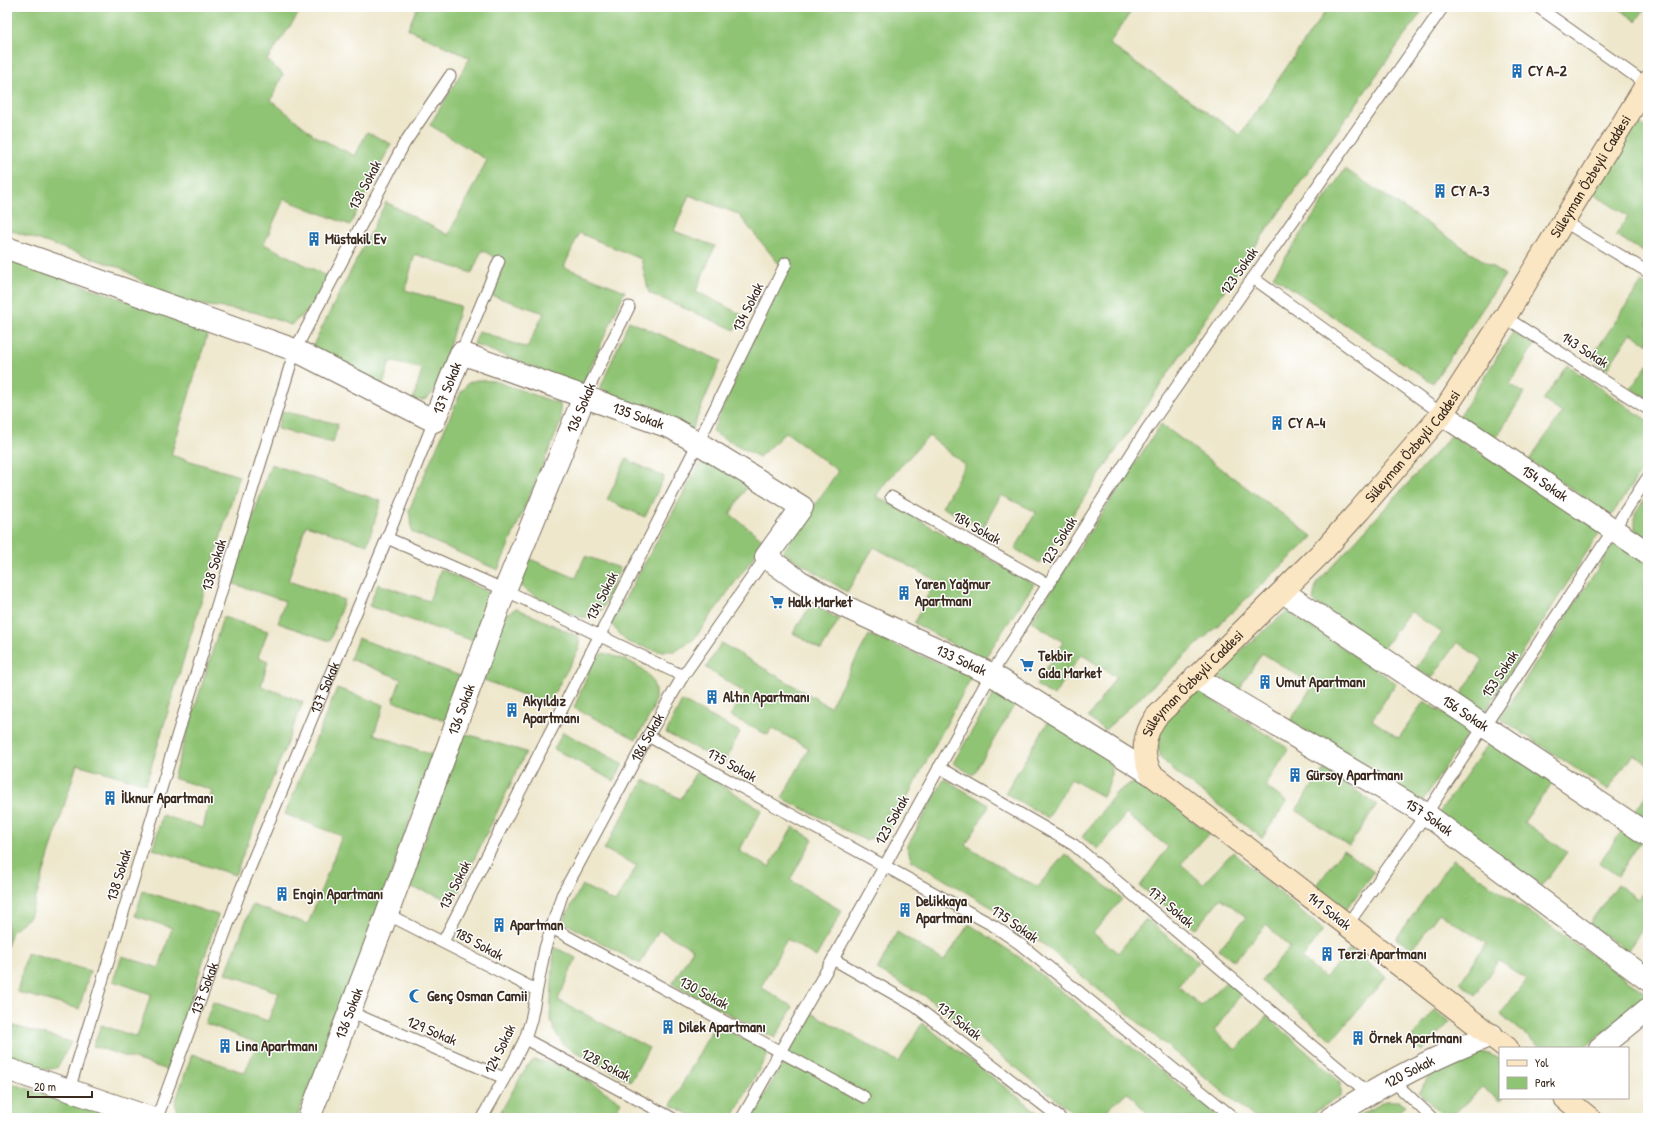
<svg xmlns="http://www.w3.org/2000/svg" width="1655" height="1125" viewBox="0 0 1655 1125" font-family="'Patrick Hand',sans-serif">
	<rect width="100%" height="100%" fill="#fff"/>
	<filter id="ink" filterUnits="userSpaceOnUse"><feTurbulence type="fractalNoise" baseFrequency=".025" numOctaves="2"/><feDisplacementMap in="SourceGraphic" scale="8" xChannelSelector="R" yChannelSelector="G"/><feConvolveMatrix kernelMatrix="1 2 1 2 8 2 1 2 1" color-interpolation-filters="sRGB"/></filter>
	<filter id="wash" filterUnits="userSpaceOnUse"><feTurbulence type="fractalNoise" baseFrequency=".012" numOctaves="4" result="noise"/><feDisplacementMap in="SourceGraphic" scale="16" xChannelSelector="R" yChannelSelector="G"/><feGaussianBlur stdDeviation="0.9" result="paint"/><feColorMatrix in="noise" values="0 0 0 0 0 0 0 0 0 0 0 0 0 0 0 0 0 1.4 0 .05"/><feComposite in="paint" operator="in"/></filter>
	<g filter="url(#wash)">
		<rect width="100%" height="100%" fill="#eee7cc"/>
		<!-- green -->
		<g fill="#90c475" stroke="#66774a">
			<polygon points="7,7 303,7 267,60 283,74 271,100 315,136 355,156 367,132 391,144 350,225 284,199 264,244 327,276 313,306 291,325 254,312 209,306 168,297 121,268 7,229"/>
			<path d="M417,7H1134L1109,44L1240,135L1328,7H1425L1232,279L1040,563L1015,549L1036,512L1001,495L982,529L942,507L965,465L929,436L886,482L876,496L1034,584L983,661L914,623L935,580L874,547L847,592L783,552L838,471L786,432L759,457L712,432L784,270L738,214L689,195L674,231L715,246L696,291L742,315L735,330L649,293L641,259L579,233L564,267L625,291L582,386L474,344L479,331L527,348L544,313L493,296L504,263L482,250L472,273L415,254L405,290L460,306C456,321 439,389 430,396C425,401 419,401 413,400L422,369L390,361L382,388L312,347L386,202L448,235L487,160L430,125L470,58L408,29Z"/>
			<polygon points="1617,7 1646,7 1636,21"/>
			<polygon points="1638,122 1648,129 1648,255 1616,235 1628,216 1593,194"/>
			<polygon points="1345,169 1505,275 1433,383 1273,276"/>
			<polygon points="7,259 209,329 171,455 239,476 146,784 77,764 30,917 12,931 7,947"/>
			<polygon points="1641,283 1648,287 1648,344 1631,333 1607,369 1591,358"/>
			<polygon points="629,321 721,361 692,429 600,389"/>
			<polygon points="1513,332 1534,345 1510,384 1524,393 1495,440 1459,417"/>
			<polygon points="1648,364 1648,399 1631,388"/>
			<polygon points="1567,365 1648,421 1648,462 1611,516 1529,460 1562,413 1543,400"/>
			<polygon points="477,380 495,381 560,404 561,422 498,570 412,532 409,510 461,392 468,383"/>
			<polygon points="282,411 338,424 333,443 277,429"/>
			<polygon points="1161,424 1313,537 1105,730 1088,718 1116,677 1081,654 1054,696 1036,685 1063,642 1031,621"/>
			<polygon points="1452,435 1601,530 1485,712 1460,696 1483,660 1457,642 1432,678 1416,668 1442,633 1410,611 1382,650 1313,601 1316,584"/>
			<polygon points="703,458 749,483 730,514 765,541 694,639 676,651 658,651 627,642 611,624"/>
			<polygon points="626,459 664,477 645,517 607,500"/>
			<polygon points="271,464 381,501 367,545 306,525 288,581 344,600 330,641 278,623 285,601 231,583"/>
			<polygon points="1648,494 1648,539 1635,530 1635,513"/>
			<polygon points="1615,542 1648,564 1648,764 1633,754 1608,790 1500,718"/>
			<path d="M585,556L620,568L602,610C597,612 592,616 587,617C576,620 529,594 519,585L520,575L525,557L576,578Z"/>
			<polygon points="441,569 489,592 474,641 369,606 378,584 429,601"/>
			<polygon points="812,603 839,620 821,650 793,633"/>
			<polygon points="516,608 579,637 579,649 548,704 484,680 503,617"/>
			<polygon points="1287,611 1396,683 1372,720 1399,738 1424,701 1470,730 1421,803 1290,721 1313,685 1262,653 1239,689 1216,675 1221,668"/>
			<polygon points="223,617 268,631 258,657 268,661 261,686 303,702 235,875 153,849 162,815 203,828 212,790 173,778"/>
			<polygon points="869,635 972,676 887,835 865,840 782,798 809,748 771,728 768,735 730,716 745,693 706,668 721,643 830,707"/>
			<polygon points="358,638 463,677 446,721 393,701 401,679 350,659"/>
			<path d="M603,653C626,659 659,669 655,700C653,713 643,727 636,739L574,708L593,661Z"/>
			<polygon points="998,687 1018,699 973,775 953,763"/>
			<polygon points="337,688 384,705 374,734 432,755 381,905 297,1118 182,1118 179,1115 175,1103 192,1054 245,1073 257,1043 205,1023 213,1002 268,1021 279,993 226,973 252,905 308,924 342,836 285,814"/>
			<polygon points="1197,690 1289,749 1265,786 1287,802 1262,838 1175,772 1159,756 1156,730"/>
			<polygon points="682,701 740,732 724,763 666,733"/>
			<path d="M1051,717L1109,756C1113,774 1111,781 1103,797L1071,779L1048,818L1005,793Z"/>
			<polygon points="563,732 623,764 614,781 554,749"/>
			<polygon points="463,733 526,752 454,901 408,886"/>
			<polygon points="1491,740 1552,783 1524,822 1567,852 1542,886 1439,813"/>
			<polygon points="1324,769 1377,805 1349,846 1296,810"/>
			<polygon points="697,770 762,810 739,851 769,867 793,827 813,839 790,880 842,911 816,957 787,939 761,987 793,1007 775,1038 672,984 693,949 659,930 640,964 563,922 582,885 615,902 637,866 604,849 644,780 681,799"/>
			<polygon points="944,779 989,805 966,845 1015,876 1038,886 1065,854 1122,899 1093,933 1118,953 1146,919 1199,962 1178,986 1201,1006 1227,981 1242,993 1214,1031 1236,1050 1267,1016 1341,1083 1341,1095 1306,1118 1255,1118 1015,921 911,860 907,847"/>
			<polygon points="1138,782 1146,784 1209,833 1181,864 1203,884 1233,852 1323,930 1302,959 1325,978 1350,949 1386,977 1332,1040 1261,981 1290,947 1266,925 1234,961 1219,949 1246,917 1221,898 1195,929 1140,886 1168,847 1126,814 1098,849 1082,837 1116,793 1128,785"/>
			<polygon points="1648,792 1648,819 1635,811"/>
			<polygon points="1623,829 1641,841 1618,876 1599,863"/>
			<polygon points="1343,850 1374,872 1345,911 1315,888"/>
			<polygon points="1453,859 1648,994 1648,998 1584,1048 1541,1048 1501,1014 1526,979 1498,960 1476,995 1460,983 1486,943 1439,913 1413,948 1396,939"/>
			<polygon points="1617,884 1638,899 1648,885 1648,922 1627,951 1589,924"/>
			<polygon points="143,891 218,915 168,1070 93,1046 101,1025 137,1037 151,994 113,981 122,956 159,968 172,928 135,916"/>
			<polygon points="969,924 1019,957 1220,1118 1152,1118 1127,1092 1099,1118 1080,1118 925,996 877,970 897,932 944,961"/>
			<polygon points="554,947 576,958 558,1000 649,1048 631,1081 565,1046 555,1032 550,1017"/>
			<polygon points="27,953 90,971 79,1009 17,992"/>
			<polygon points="1434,1010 1450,1022 1422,1051 1410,1040"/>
			<polygon points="812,1013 899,1062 922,1023 1045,1118 751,1118"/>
			<path d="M7,1024L71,1042L57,1068C37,1072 26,1066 7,1059Z"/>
			<polygon points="715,1024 769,1052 732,1118 697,1118 671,1105"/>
			<polygon points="1476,1053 1489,1054 1500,1059 1500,1098 1503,1098 1500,1101 1482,1087 1450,1118 1446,1118 1418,1092 1431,1075 1459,1059"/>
			<polygon points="534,1060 566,1066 621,1102 612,1118 497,1118 527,1066"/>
			<polygon points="7,1082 119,1118 7,1118"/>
			<polygon points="1386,1101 1399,1101 1406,1105 1393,1118 1355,1118"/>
		</g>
	</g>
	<g filter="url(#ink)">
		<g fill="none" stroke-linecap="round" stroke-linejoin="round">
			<defs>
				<g id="lane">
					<polyline points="1538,7 1646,84"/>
					<polyline points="1563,221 1648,272"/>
					<polyline points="1253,278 1442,414"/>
					<polyline points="1505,317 1648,409"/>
					<polyline points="461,353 499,261"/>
					<polyline points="584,397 629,307"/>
					<polyline points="891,497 1049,585"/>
					<polyline points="387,538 505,590 683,676"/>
					<polyline points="648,736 994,926 1020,944 1234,1118"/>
					<polyline points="939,767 1074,845 1368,1093"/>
					<polyline points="387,914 536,990"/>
					<polyline points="1347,925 1426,814 1648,477"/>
					<polyline points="550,927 864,1097"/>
					<polyline points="443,942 698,443 786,263"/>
					<polyline points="833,959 915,1006 1060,1118"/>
					<polyline points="350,1012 504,1078"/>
					<polyline points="525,1039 672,1118"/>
					<polyline points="1392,1080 1432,1118"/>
					<polyline points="69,1090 295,350 404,144 450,76"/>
					<path id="s1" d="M157,1118L241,889L387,538L434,421"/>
					<path id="s2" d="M482,1118L514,1061L525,1039L531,1020L545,948L562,895L648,736L683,676L766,557"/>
					<polyline points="742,1118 833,959 991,674 1147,429 1443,7"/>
				</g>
				<g id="street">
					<path id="s3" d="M7,248L295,350L434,421L461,353L672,428L698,443L802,507L766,557L799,581L839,604L991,674L1151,774"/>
					<path id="s4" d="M1442,414L1648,553"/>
					<path id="s5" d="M1283,592L1648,835"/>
					<path id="s6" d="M1195,677L1426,814L1648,980"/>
					<polyline points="1600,1048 1648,1009"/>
					<polyline points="7,1069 151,1118"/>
					<path id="s7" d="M309,1118L387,914L505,590L584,397"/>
					<path id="s8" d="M1331,1118C1382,1084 1435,1056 1492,1035"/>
				</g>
				<g id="secondary">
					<path id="s9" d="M1507,1048L1151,774C1141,753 1143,736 1156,717L1322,552L1359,511L1442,414L1505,317L1648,82"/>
					<polyline points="1565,1098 1589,1118"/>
				</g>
			</defs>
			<!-- lane casing -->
			<use href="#lane" stroke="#7a6c5b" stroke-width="13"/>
			<!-- street casing -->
			<use href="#street" stroke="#7a6c5b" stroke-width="24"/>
			<!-- secondary casing -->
			<use href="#secondary" stroke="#7a6c5b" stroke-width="24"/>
			<!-- lane -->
			<use href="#lane" stroke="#fff" stroke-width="11"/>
			<!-- street -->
			<use href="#street" stroke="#fff" stroke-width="22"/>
			<!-- secondary -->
			<use href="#secondary" stroke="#fbe6c4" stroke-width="22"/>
		</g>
	</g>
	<!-- icons -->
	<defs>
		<symbol id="building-bare" viewBox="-9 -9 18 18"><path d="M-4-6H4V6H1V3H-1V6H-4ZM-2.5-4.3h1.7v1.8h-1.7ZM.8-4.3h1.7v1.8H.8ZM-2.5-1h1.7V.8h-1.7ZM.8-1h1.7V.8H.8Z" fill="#1f6fb2" stroke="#fff" stroke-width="2.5" paint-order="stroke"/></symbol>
		<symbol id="supermarket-bare" viewBox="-9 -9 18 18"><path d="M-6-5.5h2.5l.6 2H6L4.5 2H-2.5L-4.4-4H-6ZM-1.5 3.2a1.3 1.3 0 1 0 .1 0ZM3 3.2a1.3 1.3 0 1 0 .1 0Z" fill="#1f6fb2" stroke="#fff" stroke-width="2.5" paint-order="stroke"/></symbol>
		<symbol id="mosque-bare" viewBox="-9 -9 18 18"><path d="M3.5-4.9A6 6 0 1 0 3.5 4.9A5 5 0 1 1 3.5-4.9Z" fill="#1f6fb2" stroke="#fff" stroke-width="2.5" paint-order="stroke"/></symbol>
	</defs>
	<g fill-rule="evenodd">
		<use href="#building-bare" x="1507" y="61" width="20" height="20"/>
		<use href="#building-bare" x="1430" y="181" width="20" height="20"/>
		<use href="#building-bare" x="304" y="229" width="20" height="20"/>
		<use href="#building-bare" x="1267" y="413" width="20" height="20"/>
		<use href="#building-bare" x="894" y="583" width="20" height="20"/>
		<use href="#supermarket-bare" x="767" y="592" width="20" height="20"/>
		<use href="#supermarket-bare" x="1017" y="655" width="20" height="20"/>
		<use href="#building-bare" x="1255" y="672" width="20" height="20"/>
		<use href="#building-bare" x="702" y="687" width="20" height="20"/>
		<use href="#building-bare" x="502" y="700" width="20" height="20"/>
		<use href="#building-bare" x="1285" y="765" width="20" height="20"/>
		<use href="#building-bare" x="100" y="788" width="20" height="20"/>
		<use href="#building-bare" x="272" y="884" width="20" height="20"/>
		<use href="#building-bare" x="895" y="900" width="20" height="20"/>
		<use href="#building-bare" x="489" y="915" width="20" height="20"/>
		<use href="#building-bare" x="1317" y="944" width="20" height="20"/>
		<use href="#mosque-bare" x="406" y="986" width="20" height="20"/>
		<use href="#building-bare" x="658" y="1017" width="20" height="20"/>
		<use href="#building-bare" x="1348" y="1028" width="20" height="20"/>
		<use href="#building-bare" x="215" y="1036" width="20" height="20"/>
	</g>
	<g text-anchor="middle" stroke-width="3" stroke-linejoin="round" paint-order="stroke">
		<!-- poi labels -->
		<g font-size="15" font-weight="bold" fill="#3b2a1e" stroke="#fff" text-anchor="start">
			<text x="1528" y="76">CY A-2</text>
			<text x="1451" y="196">CY A-3</text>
			<text x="325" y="244">Müstakil Ev</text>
			<text x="1288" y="428">CY A-4</text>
			<text x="915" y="589">Yaren Yağmur<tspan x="915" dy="17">Apartmanı</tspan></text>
			<text x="788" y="607">Halk Market</text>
			<text x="1038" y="661">Tekbir<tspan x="1038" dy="17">Gıda Market</tspan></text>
			<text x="1276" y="687">Umut Apartmanı</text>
			<text x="723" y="702">Altın Apartmanı</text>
			<text x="523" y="706">Akyıldız<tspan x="523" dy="17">Apartmanı</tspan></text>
			<text x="1306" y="780">Gürsoy Apartmanı</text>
			<text x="121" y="803">İlknur Apartmanı</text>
			<text x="293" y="899">Engin Apartmanı</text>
			<text x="916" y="906">Delikkaya<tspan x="916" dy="17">Apartmanı</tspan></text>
			<text x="510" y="930">Apartman</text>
			<text x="1338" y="959">Terzi Apartmanı</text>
			<text x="427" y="1001">Genç Osman Camii</text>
			<text x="679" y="1032">Dilek Apartmanı</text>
			<text x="1369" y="1043">Örnek Apartmanı</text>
			<text x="236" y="1051">Lina Apartmanı</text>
		</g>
		<!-- street labels -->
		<g font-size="15" fill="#3b2a1e" stroke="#fff">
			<text dy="5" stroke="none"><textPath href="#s9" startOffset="1207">Süleyman Özbeyli Caddesi</textPath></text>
			<text transform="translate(365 185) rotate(-62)" y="5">138 Sokak</text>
			<text transform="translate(1239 271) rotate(-55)" y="5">123 Sokak</text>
			<text transform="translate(748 307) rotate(-64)" y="5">134 Sokak</text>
			<text transform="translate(1585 350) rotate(33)" y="5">143 Sokak</text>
			<text dy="5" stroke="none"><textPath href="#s3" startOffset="497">137 Sokak</textPath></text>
			<text transform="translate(581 408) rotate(-67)" y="5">136 Sokak</text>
			<text dy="5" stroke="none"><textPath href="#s3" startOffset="723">135 Sokak</textPath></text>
			<text dy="5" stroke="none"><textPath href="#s9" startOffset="883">Süleyman Özbeyli Caddesi</textPath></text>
			<text dy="5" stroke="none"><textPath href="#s4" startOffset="124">154 Sokak</textPath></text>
			<text transform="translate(977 528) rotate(29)" y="5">184 Sokak</text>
			<text transform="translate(1059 541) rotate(-58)" y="5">123 Sokak</text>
			<text transform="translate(214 565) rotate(-73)" y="5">138 Sokak</text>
			<text transform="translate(602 596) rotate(-63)" y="5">134 Sokak</text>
			<text dy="5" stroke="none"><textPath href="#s3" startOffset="1194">133 Sokak</textPath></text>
			<text transform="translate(1500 674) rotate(-56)" y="5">153 Sokak</text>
			<text dy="5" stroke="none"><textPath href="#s9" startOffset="559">Süleyman Özbeyli Caddesi</textPath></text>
			<text dy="5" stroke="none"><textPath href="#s1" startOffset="462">137 Sokak</textPath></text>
			<text dy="5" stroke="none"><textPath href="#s7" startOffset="436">136 Sokak</textPath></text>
			<text dy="5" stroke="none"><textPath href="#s5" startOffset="219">156 Sokak</textPath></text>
			<text dy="5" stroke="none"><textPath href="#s2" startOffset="418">186 Sokak</textPath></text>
			<text transform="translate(732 765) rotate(29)" y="5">175 Sokak</text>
			<text dy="5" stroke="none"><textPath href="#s6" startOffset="273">157 Sokak</textPath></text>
			<text transform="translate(892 820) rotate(-61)" y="5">123 Sokak</text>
			<text transform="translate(119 875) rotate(-73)" y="5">138 Sokak</text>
			<text transform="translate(455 885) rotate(-63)" y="5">134 Sokak</text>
			<text transform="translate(1171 907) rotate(40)" y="5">177 Sokak</text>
			<text transform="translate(1329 911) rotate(38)" y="5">141 Sokak</text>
			<text transform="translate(1015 924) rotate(35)" y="5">175 Sokak</text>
			<text transform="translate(479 944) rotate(28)" y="5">185 Sokak</text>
			<text dy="5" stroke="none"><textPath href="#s1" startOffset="138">137 Sokak</textPath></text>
			<text transform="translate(704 993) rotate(28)" y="5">130 Sokak</text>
			<text dy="5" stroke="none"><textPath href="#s7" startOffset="112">136 Sokak</textPath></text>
			<text transform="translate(959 1021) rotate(38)" y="5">131 Sokak</text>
			<text transform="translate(432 1031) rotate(23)" y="5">129 Sokak</text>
			<text transform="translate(500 1049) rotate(-64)" y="5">124 Sokak</text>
			<text transform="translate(606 1065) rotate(28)" y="5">128 Sokak</text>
			<text dy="5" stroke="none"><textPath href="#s8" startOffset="91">120 Sokak</textPath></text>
		</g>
	</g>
	<!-- margin -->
	<rect width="1655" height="1125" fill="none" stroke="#fff" stroke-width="24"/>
	<!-- legend -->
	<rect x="1499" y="1047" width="130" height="52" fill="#ffffff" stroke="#b1aaa5"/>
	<rect x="1507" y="1060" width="20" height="6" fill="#fbe6c4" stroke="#b1aaa5"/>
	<text x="1535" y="1067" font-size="12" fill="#3b2a1e">Yol</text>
	<rect x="1507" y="1077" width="20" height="12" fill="#90c475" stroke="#b1aaa5"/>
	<text x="1535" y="1087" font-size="12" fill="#3b2a1e">Park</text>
	<!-- scale -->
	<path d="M28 1091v6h64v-6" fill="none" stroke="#3b2a1e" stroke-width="2"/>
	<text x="34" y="1091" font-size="12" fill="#3b2a1e" stroke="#ffffff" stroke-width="3" paint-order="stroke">20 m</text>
</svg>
